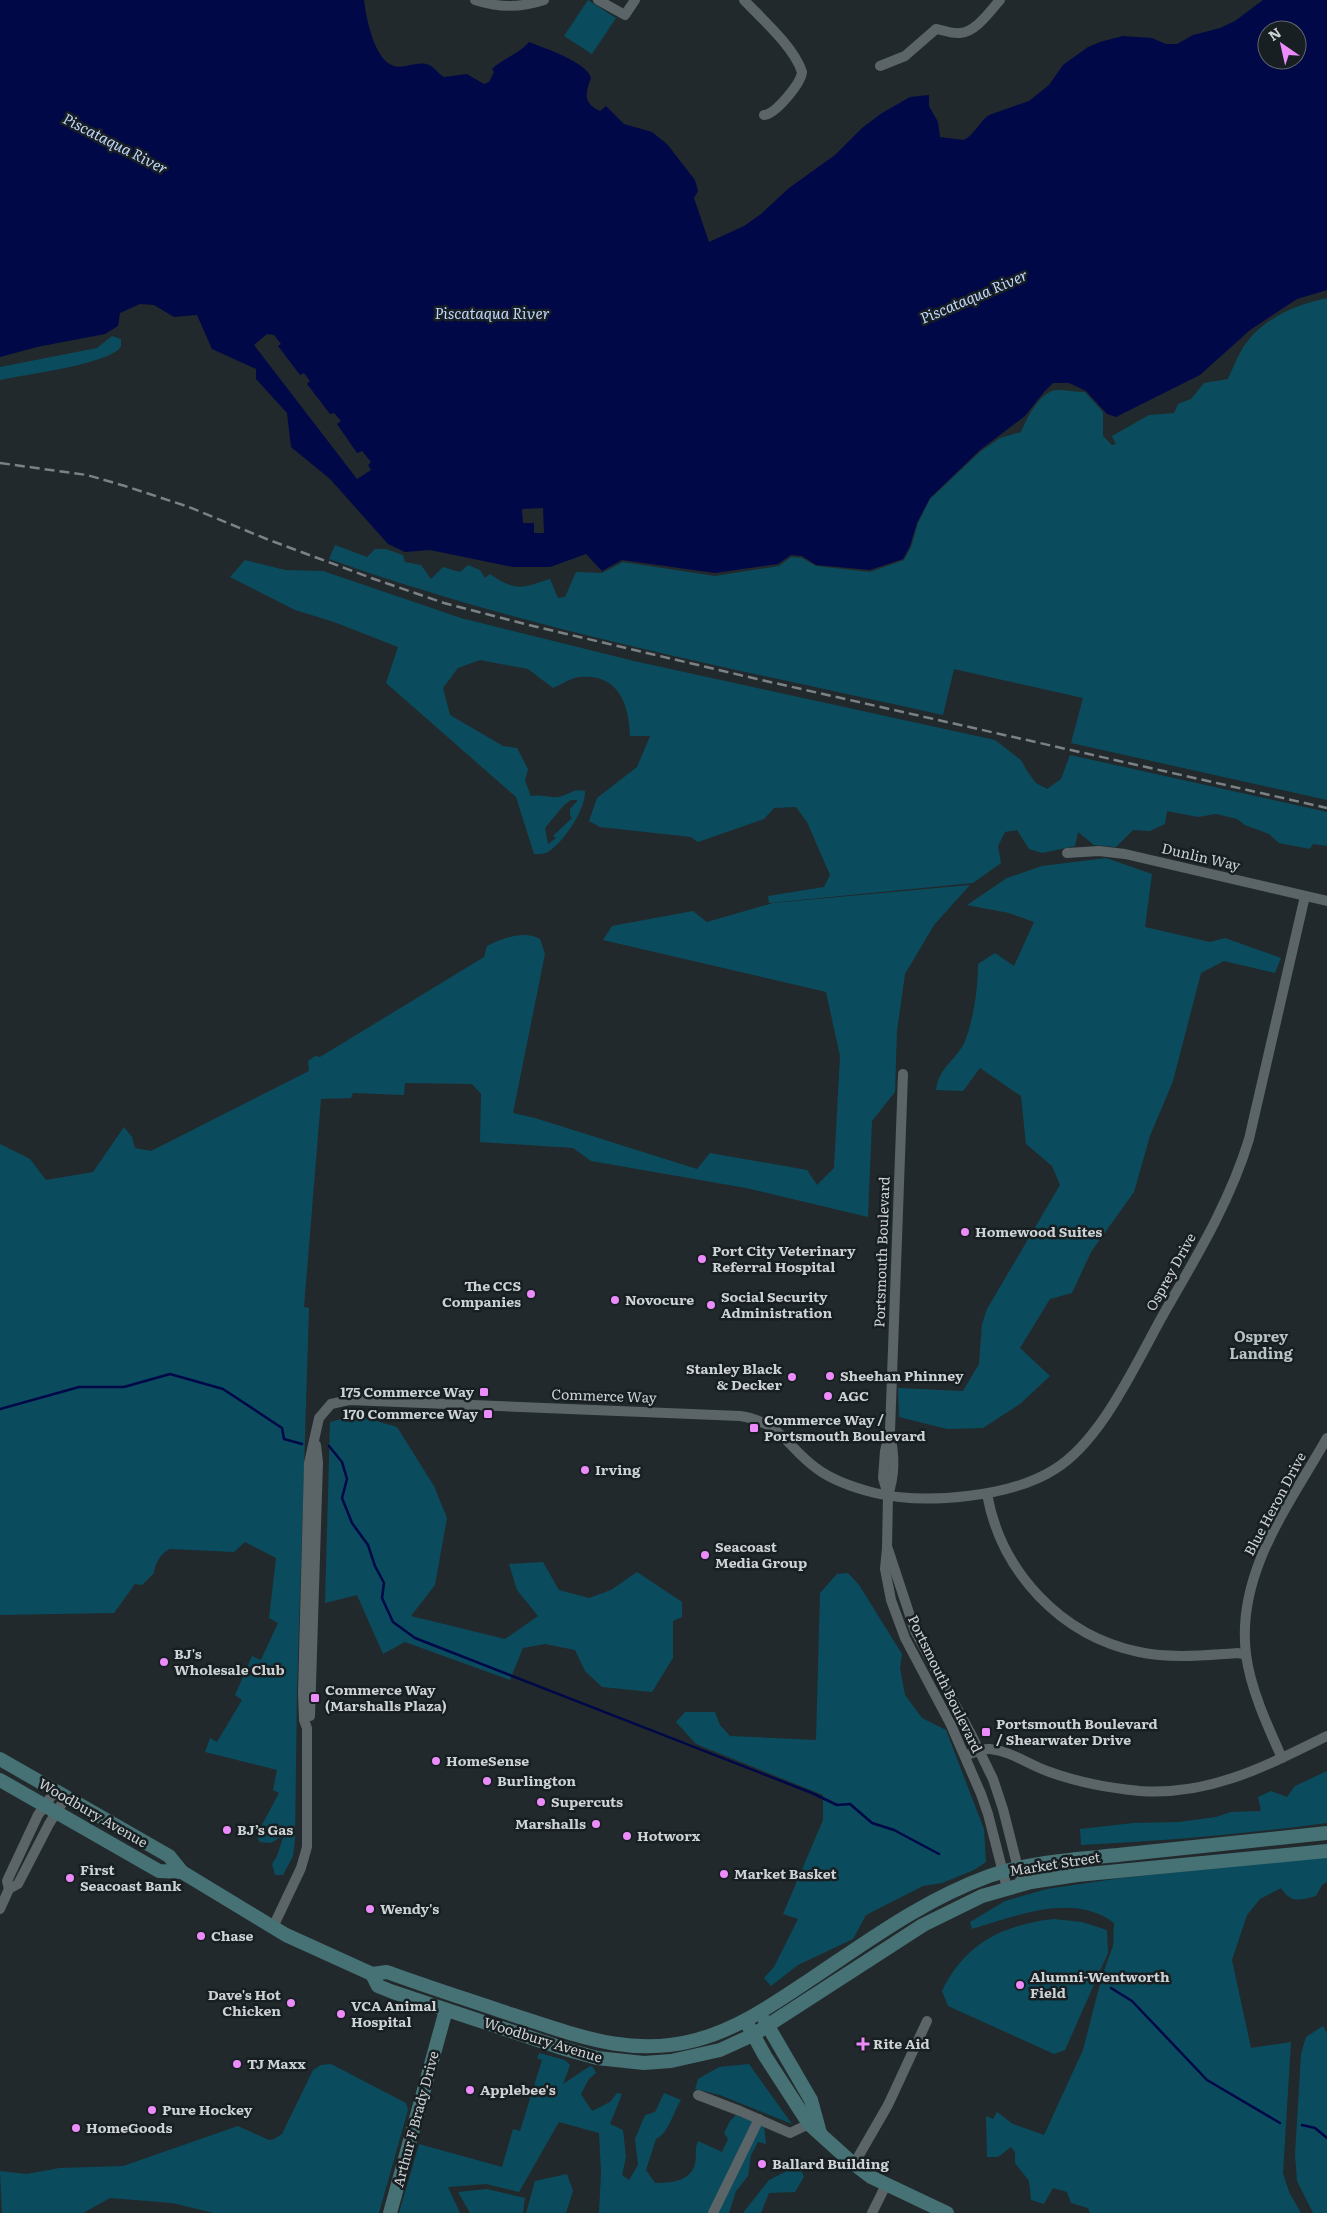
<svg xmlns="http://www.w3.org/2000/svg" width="1327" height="2213" viewBox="0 0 1327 2213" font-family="Literata,serif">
	<rect width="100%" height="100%" fill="#22292c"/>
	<!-- green -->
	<g fill="#0a4c5d" fill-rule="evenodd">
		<polygon points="588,0 616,18 592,54 564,36"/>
		<path d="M1327,298V800L1071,743L1083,698L954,669L943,715C737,669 528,630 329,559L335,545L367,557L375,549H386L403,555L405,562L421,565L431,579L443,567L460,572L468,565L480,570L485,578L490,574C516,592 522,588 550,579L558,598L565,597L576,572L602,573L623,562L715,576L779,566L791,557L802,558L816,566L870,572L904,560L911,547L918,523L930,499L981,451L1000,438L1021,432C1027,418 1040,391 1057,390C1066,390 1076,392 1085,392L1103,412V436L1112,445L1116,444L1112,436L1149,415L1174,413L1178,404L1191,399L1204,383L1228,379C1232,370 1236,360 1241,351C1259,320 1294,305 1327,298Z"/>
		<path d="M112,336L121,339C121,344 122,347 118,350C96,366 28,374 0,380V367L97,348Z"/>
		<path d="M245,560L285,570L323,571L461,618L634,661L995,740L1021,760L1027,771L1036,783L1047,789L1061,779L1070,755L1327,812V846L1313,844L1310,849L1279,843L1269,834L1245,825L1237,819L1216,814L1198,817L1167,811L1165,824L1150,831L1133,830L1116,847L1094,845L1078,832L1075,846L1042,853L1029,849L1017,830L1005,832L998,846L1001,863L973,883L769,903L768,896L824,887L830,875L807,822L796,807L774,808L764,819L698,842L691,837L600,827L589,821L597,798L637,767L650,736H630C629,703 618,673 579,677C570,678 561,685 553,688L528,669L480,660L458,668L443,688L450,715L503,746L517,748L528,769L525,781L531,796C542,794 549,798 558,797C570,795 572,788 585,791C586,809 563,844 546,853C543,854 538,854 534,854L516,797L386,683L398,647L334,622L295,610L230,577ZM571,800H578L570,809V815L572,818L553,836L556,838L548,844L545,828L564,805Z"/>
		<path d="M1106,858L1152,874L1145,927L1210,942L1225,938L1281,958L1275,973L1224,961L1201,973L1173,1081L1150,1136L1134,1192L1091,1252L1072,1293L1050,1299L1020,1348L1050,1376L1020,1404L983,1428L947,1429L899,1417L898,1388L963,1391L979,1364L982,1324L987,1309L1060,1185L1052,1166L1026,1144L1021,1096L980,1068L963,1091L936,1090C939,1066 957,1060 965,1041C974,1018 978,987 978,964L995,953L1014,966L1034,922L1009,913L967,905L1007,878L1042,866Z"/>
		<path d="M970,885L934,925L905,974L897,1031L895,1092L872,1121L868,1217L746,1188L591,1161L573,1148L480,1142L481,1094L472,1084L405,1083L404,1095L353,1093L351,1098L321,1099L304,1307L309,1308L297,1691L295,1839L293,1856L283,1875H275L272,1864L277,1856L284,1835L271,1843L260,1842L256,1836L279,1793L273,1790L277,1770L205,1752L210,1738L217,1742L242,1700L235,1695L252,1656L261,1660L278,1623L269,1618L276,1558L245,1542L234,1552L170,1549C162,1552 154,1564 154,1573L142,1585L135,1584L114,1613L0,1615V1144L30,1159L46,1180L93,1172L124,1127L132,1137L135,1148L151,1151L309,1071L308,1061L315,1056L320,1057L484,957L487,946C502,938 525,930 540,939L545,954L513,1113L535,1118L697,1169L710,1153L807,1170L817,1185L834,1168L840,1056L826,992L603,940L612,926L693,911L707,922L773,903Z"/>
		<polygon points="356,1415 397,1427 434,1486 447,1518 435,1585 411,1616 505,1639 538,1616 517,1590 509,1564 543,1562 559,1590 589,1598 611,1590 637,1572 682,1602 682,1617 673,1621 673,1658 652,1692 602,1687 585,1671 575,1650 545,1644 523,1648 510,1680 405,1642 383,1654 357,1595 325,1603 330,1422"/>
		<polygon points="848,1573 859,1585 902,1654 900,1668 905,1695 922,1718 946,1730 984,1829 986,1862 974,1870 942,1883 923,1886 866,1915 853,1939 798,1965 771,1986 764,1978 774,1967 798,1919 783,1914 823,1820 823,1795 696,1744 676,1722 685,1712 715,1712 720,1725 730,1736 816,1740 820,1593 837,1574"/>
		<path d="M1327,1771V1823C1245,1834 1164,1841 1081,1845L1080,1829L1133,1823L1179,1822L1216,1817L1231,1812L1261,1811L1258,1797L1271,1791L1287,1797L1295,1786Z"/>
		<path d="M1327,1857V1882L1322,1885L1316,1896C1300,1900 1291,1904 1281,1888L1260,1899L1247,1915L1232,1960L1251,2048L1291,2042L1283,2173L1289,2192L1301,2213H1090L1088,2208L1071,2203L1067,2192L1053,2188L1044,2204L1031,2200L1029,2181L1015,2163V2152L1011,2147L998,2157H987L986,2116L993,2119L997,2112L1013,2124L1044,2135L1083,2050L1102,1976L1113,1946L1114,1923C1073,1892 1016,1916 972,1929L970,1922L1005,1901L1047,1889L1121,1878Z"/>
		<path d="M1054,1919L1082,1922L1107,1930L1108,1953L1065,2050L1054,2054L948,2006L942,1991C965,1943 1003,1925 1054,1919Z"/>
		<polygon points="1323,2026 1327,2033 1327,2213 1313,2213 1297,2181 1295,2155 1301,2054 1306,2037"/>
		<path d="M539,2053L565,2060L570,2065L563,2084L590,2066L593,2067L596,2073L589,2079L581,2094L592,2111L610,2102L617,2093L622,2094L610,2124L623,2130L626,2157L622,2175L629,2180L638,2165L635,2139L645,2115L655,2112L664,2093L681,2100C673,2112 669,2133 656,2139L646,2170L655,2183C670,2183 690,2182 695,2164C697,2157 694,2151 698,2141L722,2152L728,2139L724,2133L730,2121L736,2115L764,2126L766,2144L758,2142L751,2155L748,2176L736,2191L729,2213H599L601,2173L599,2133L559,2122L519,2192L486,2184L448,2187L460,2213H399L419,2144L502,2167L513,2129L520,2131L542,2060L537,2058Z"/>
		<polygon points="331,2064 406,2103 408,2110 379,2213 214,2213 172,2203 110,2198 83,2213 2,2213 0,2171 27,2174 59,2168 123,2166 238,2126 269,2140 274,2139 282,2134 313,2070 321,2065"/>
		<polygon points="749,2064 792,2124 720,2095 695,2089 698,2079 719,2067"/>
		<polygon points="795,2167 801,2170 804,2177 795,2192 769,2193 761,2213 743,2213 769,2180"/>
		<polygon points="567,2174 573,2191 566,2213 526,2213 535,2181"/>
		<polygon points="487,2189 525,2198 523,2213 470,2213 458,2192"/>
	</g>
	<!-- water -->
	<path fill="#000848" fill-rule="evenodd" d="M0,0H364C366,17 374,60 394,66C405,69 418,60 429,65C434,67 439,74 444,77L467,74L484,84L489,82L494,72L492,69C503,58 519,54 529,42C544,48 587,62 591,78C585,93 583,103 600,111L606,106L624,124L652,132L667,144L695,180L698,191L694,198L709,242L744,226L761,214L789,188L835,155L862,128L882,113L910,97L929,95V106L938,122L940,137L964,140C975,134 979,122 989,115L1029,101L1049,85L1063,65L1088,47L1100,42L1123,36L1152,38L1166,44H1177L1193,35L1220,28L1235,21L1263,0H1327V290L1297,299L1250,330L1200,375L1116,417L1107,414L1086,391L1069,383H1053L1044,392L1025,416L980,450L930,498L917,523L910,546L903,559L870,570L816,565L802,556L791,555L778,564L715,573L622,560L602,571L586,554L550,567H513L430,550L405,552L388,544L330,479L291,447L287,413L256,379V369L212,349L197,315L174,317L154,305L140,304L120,313L118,326L105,334L37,347L0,357ZM1267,30H1297V60H1267Z"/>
	<!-- pier -->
	<g fill="#22292c">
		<polygon points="267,334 274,335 281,344 278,346 300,375 304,373 310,381 307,384 330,414 334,413 341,421 337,424 357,453 362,451 371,462 368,465 371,470 357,479 254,345"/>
		<polygon points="543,508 544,533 534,533 534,523 523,523 522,509"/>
	</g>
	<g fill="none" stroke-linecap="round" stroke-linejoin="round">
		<!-- stream -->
		<g stroke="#000848" stroke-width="2.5">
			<polyline points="0,1409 79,1387 124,1387 170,1374 223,1389 282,1428 284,1439 302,1444"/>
			<polyline points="329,1446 342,1462 347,1479 342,1498 352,1523 368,1545 375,1566 384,1583 382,1598 393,1622 415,1638 812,1793 837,1805 850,1804 872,1823 894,1830 939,1854"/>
			<polyline points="1111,1988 1132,2001 1207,2080 1280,2123"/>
			<polyline points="1302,2125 1315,2128 1327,2138"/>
		</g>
		<!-- street -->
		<g stroke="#5b6466" stroke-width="10">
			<path d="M475,0C499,8 520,8 544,0"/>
			<polyline points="598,0 625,15 635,0"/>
			<path d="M744,0C762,19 794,47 802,72C801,83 776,114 764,115"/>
			<path d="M880,66L905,56L936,29C943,30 952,34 960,33C976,32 990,11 1000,0"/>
			<polyline points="1067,853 1099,851 1125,854 1327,901"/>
			<polyline points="903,1074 890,1431 885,1451 883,1478 888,1495 887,1548 885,1569 891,1600 905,1638 951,1725 981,1794 988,1814 1007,1888"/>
			<path d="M987,1494C1001,1572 1061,1636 1139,1652C1172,1659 1206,1655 1238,1653L1246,1655"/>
			<path d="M888,1495C895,1475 895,1456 890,1435"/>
			<polyline points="888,1549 915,1631 972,1736 993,1779 1003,1809 1022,1884"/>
			<polyline points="310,1716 318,1462 316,1445"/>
			<path d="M965,1756C973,1753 981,1748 990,1749C1011,1751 1027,1764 1047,1771C1076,1782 1108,1788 1140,1791C1210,1796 1266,1766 1327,1736"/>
			<path d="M1282,1758C1268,1727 1250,1688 1246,1654C1236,1573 1289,1505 1327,1438"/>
			<polyline points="9,1889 7,1881 38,1815 55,1791"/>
			<polyline points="0,1909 9,1889 18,1884 49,1824 66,1797"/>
			<path d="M273,1927L301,1868L307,1847V1728L304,1720L303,1693L309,1463L319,1418L331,1404L349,1400L740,1416C781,1422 787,1447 816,1468C833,1481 855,1488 875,1493C925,1505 1012,1497 1055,1469C1102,1440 1136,1363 1163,1315C1195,1259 1230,1202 1249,1139L1305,896"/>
			<polyline points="698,2095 740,2111 790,2133 809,2124"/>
			<polyline points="854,2164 888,2105 927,2021"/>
			<polyline points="713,2213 759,2119"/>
			<polyline points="872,2213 886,2185"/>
		</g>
		<!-- secondary -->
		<g stroke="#467275" stroke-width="14">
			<path d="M0,1759L169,1856L182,1872L286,1935L372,1974L387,1972C428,1987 469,2000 510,2014C574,2034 628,2058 696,2040C738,2029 775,2003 811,1979C868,1941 923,1900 989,1876C1033,1861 1081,1859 1127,1854C1194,1847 1260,1840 1327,1833"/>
			<polyline points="0,1780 159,1871 182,1872"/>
			<polyline points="372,1974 378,1986 393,1992 565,2049 597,2058 644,2063 671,2061 720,2050 753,2035 923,1925 982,1896 1031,1882 1077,1875 1327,1851"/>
			<polyline points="765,2021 811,2100 820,2133"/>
			<polyline points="749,2027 765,2056 809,2124 850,2161 871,2177 947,2213"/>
			<polyline points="390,2213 446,2010"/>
		</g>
		<!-- rail -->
		<polyline stroke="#7b8184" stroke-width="2.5" stroke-dasharray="10 5" stroke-linecap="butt" points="0,463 87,475 125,486 189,507 269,540 374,579 444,603 533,626 757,679 1327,808"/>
	</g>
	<!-- markers -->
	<g fill="#ec8cfa" stroke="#181f22" stroke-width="2">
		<circle cx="965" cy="1232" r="5"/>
		<circle cx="702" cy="1259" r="5"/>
		<circle cx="531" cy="1294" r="5"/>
		<circle cx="615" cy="1300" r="5"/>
		<circle cx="711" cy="1305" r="5"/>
		<circle cx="830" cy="1376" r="5"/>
		<circle cx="792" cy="1377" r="5"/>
		<rect x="479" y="1387" width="10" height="10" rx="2.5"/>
		<circle cx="828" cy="1396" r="5"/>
		<rect x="483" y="1409" width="10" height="10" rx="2.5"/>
		<rect x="749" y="1423" width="10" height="10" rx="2.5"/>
		<circle cx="585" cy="1470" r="5"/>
		<circle cx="705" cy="1555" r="5"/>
		<circle cx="164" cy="1662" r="5"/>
		<rect x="310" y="1693" width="10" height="10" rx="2.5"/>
		<rect x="981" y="1727" width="10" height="10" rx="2.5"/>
		<circle cx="436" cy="1761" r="5"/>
		<circle cx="487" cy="1781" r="5"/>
		<circle cx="541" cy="1802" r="5"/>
		<circle cx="596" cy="1824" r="5"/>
		<circle cx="227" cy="1830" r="5"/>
		<circle cx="627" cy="1836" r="5"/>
		<circle cx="724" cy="1874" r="5"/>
		<circle cx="70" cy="1878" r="5"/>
		<circle cx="370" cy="1909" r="5"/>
		<circle cx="201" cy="1936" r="5"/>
		<circle cx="1020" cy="1985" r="5"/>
		<circle cx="291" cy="2003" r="5"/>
		<circle cx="341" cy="2014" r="5"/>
		<path d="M860.5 2036.5h5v5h5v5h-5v5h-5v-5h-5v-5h5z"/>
		<circle cx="237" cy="2064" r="5"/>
		<circle cx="470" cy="2090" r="5"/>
		<circle cx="152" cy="2110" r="5"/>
		<circle cx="76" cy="2128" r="5"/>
		<circle cx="762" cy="2164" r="5"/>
	</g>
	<g text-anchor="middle" stroke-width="5" stroke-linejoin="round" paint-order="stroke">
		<!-- street labels -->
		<g font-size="14" fill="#cdd2d4" stroke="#181f22">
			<text transform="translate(1201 857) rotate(13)" y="5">Dunlin Way</text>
			<text transform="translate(882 1252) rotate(-88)" y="5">Portsmouth Boulevard</text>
			<text transform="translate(1171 1272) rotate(-61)" y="5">Osprey Drive</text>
			<text transform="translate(604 1396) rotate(2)" y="5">Commerce Way</text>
			<text transform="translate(1275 1504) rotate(-62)" y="5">Blue Heron Drive</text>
			<text transform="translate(945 1684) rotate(64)" y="5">Portsmouth Boulevard</text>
			<text transform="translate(93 1813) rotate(30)" y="5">Woodbury Avenue</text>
			<text transform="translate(1055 1864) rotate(-9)" y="5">Market Street</text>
			<text transform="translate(543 2040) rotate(17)" y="5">Woodbury Avenue</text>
			<text transform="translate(416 2119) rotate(-75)" y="5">Arthur F Brady Drive</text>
		</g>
		<!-- poi labels -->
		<g font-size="14" font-weight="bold" fill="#cdd2d4" stroke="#181f22" text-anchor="start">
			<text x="975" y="1237">Homewood Suites</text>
			<text x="712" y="1256">Port City Veterinary<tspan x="712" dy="16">Referral Hospital</tspan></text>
			<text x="521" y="1291" text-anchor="end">The CCS<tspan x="521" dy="16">Companies</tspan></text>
			<text x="721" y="1302">Social Security<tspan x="721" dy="16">Administration</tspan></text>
			<text x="625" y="1305">Novocure</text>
			<text x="782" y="1374" text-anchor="end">Stanley Black<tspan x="782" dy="16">&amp; Decker</tspan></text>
			<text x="840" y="1381">Sheehan Phinney</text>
			<text x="474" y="1397" text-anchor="end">175 Commerce Way</text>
			<text x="838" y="1401">AGC</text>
			<text x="478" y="1419" text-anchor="end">170 Commerce Way</text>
			<text x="764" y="1425">Commerce Way /<tspan x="764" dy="16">Portsmouth Boulevard</tspan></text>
			<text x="595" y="1475">Irving</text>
			<text x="715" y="1552">Seacoast<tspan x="715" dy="16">Media Group</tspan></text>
			<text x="174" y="1659">BJ's<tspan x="174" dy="16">Wholesale Club</tspan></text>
			<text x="325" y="1695">Commerce Way<tspan x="325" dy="16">(Marshalls Plaza)</tspan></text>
			<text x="996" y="1729">Portsmouth Boulevard<tspan x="996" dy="16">/ Shearwater Drive</tspan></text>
			<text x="446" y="1766">HomeSense</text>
			<text x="497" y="1786">Burlington</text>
			<text x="551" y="1807">Supercuts</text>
			<text x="586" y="1829" text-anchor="end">Marshalls</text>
			<text x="237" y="1835">BJ’s Gas</text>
			<text x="637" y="1841">Hotworx</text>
			<text x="80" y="1875">First<tspan x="80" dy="16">Seacoast Bank</tspan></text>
			<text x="734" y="1879">Market Basket</text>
			<text x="380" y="1914">Wendy's</text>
			<text x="211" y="1941">Chase</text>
			<text x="1030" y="1982">Alumni-Wentworth<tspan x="1030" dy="16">Field</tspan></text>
			<text x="281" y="2000" text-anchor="end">Dave's Hot<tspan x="281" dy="16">Chicken</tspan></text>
			<text x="351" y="2011">VCA Animal<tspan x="351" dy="16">Hospital</tspan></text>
			<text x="873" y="2049">Rite Aid</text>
			<text x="247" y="2069">TJ Maxx</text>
			<text x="480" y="2095">Applebee's</text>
			<text x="162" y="2115">Pure Hockey</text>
			<text x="86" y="2133">HomeGoods</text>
			<text x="772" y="2169">Ballard Building</text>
		</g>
		<!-- water labels -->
		<g font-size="15" font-style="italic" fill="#c0d6fd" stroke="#181f22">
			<text transform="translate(115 144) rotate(27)" y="5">Piscataqua River</text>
			<text transform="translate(974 297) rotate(-23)" y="5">Piscataqua River</text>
			<text x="492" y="319">Piscataqua River</text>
		</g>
		<!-- neighbourhood labels -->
		<g font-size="15" font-weight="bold" fill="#b9c3c6" stroke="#181f22">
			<text x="1261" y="1342">Osprey<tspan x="1261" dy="17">Landing</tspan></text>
		</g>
	</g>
	<!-- north arrow -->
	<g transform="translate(1282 45) rotate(326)"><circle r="24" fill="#181f22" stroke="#606769"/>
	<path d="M0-4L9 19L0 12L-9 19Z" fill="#ec8cfa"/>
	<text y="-8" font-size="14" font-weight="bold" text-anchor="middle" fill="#cdd2d4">N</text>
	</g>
</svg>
